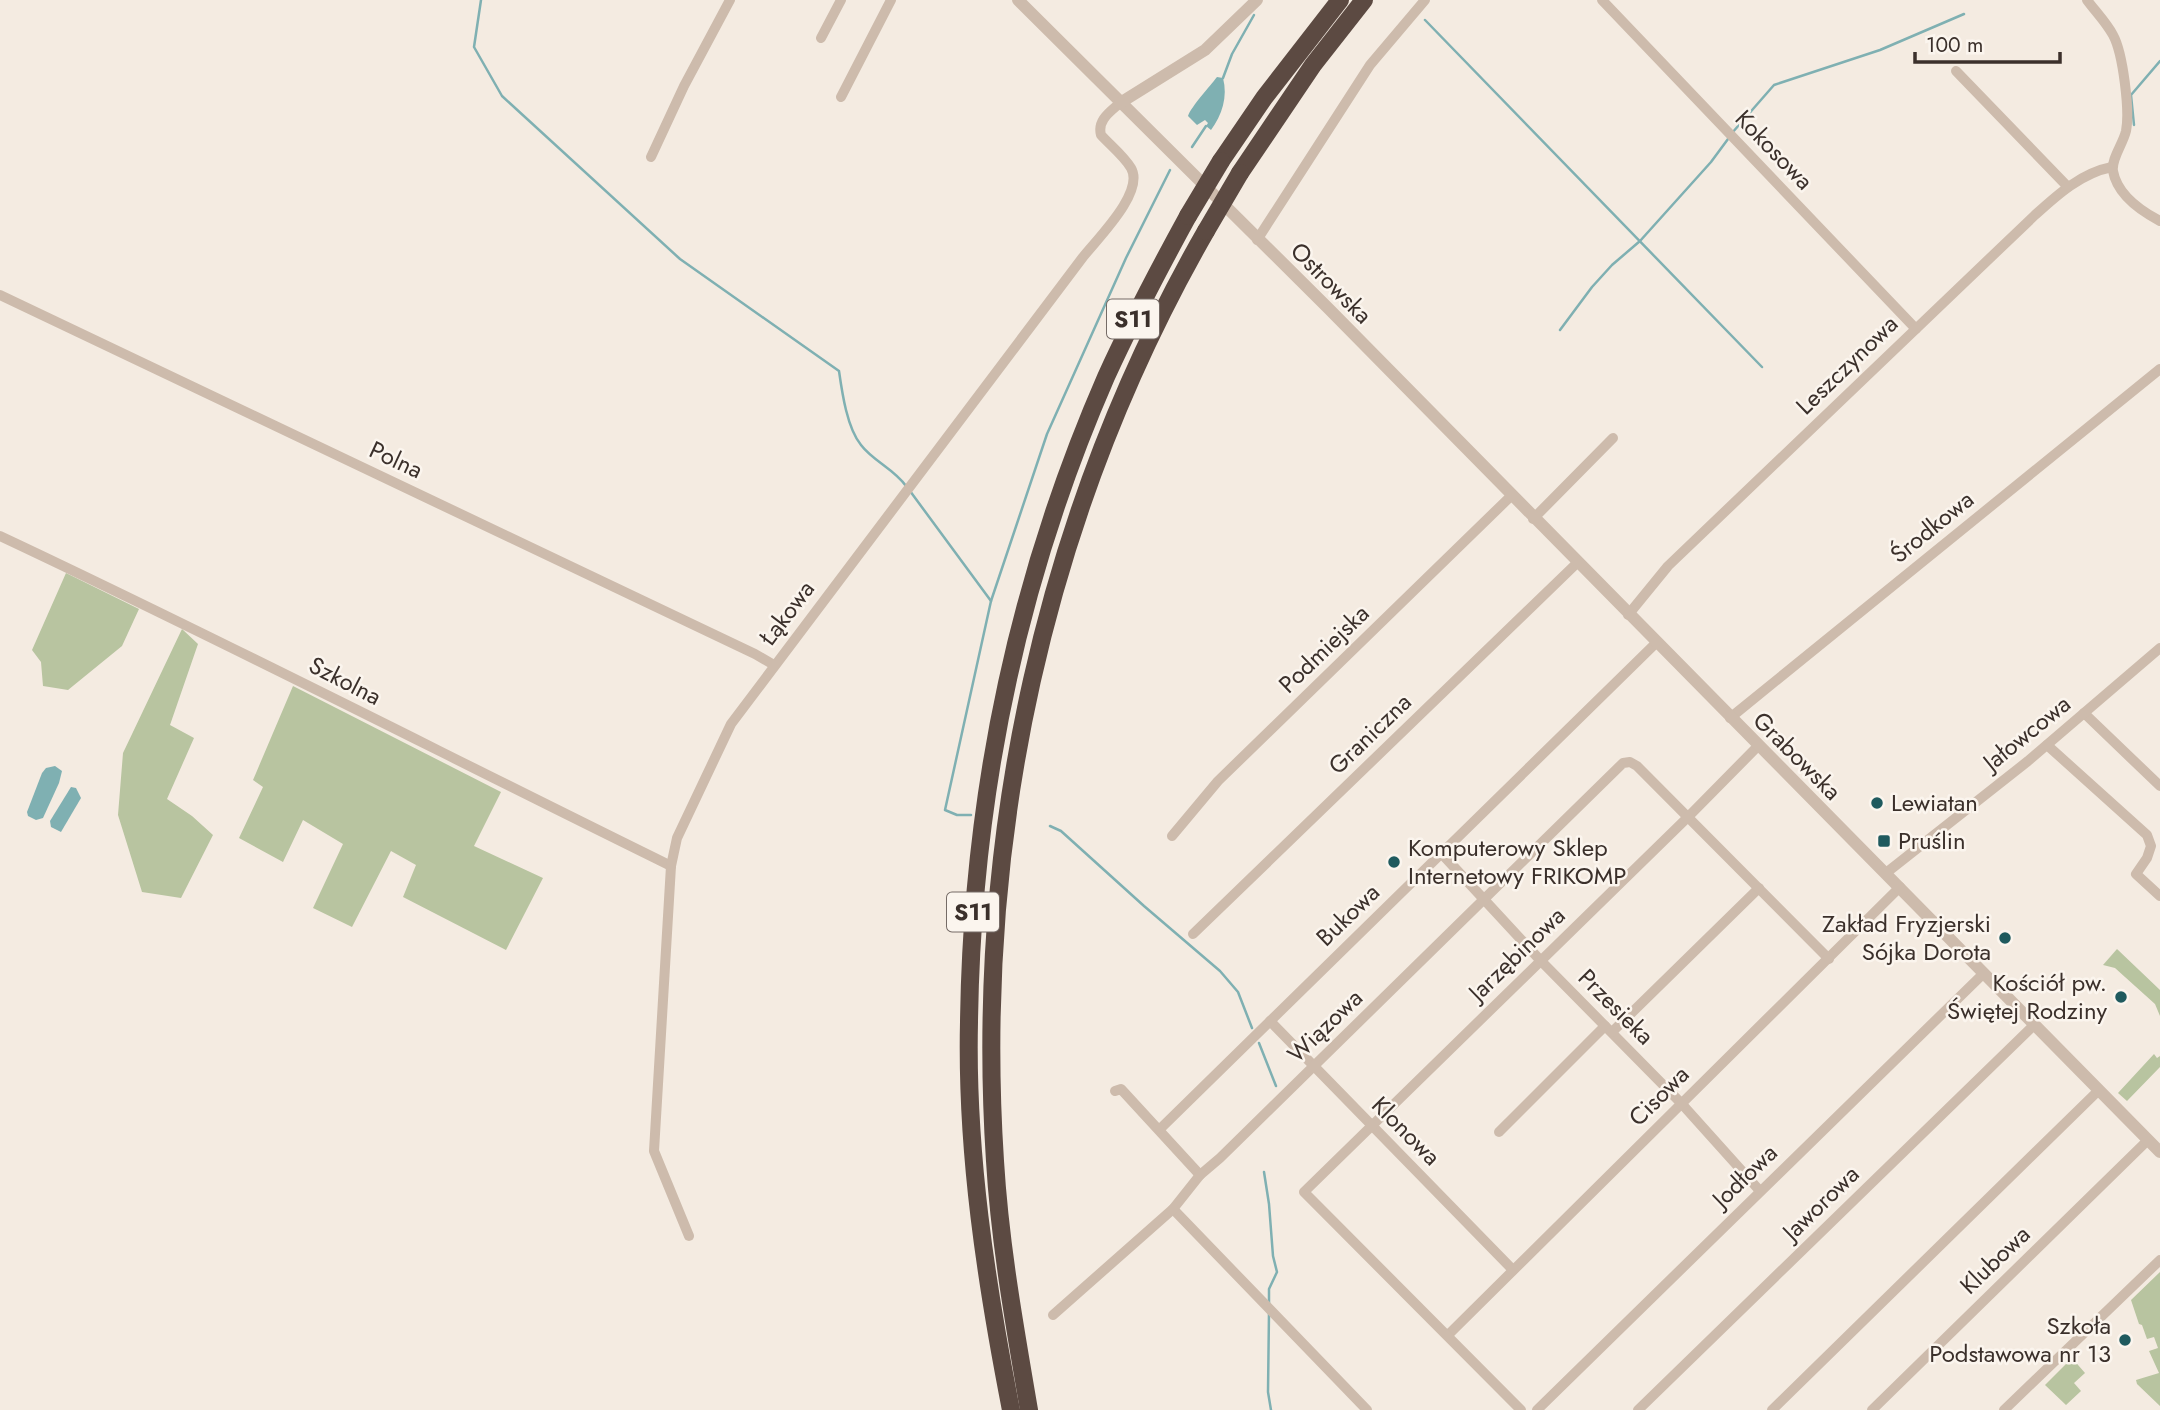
<svg xmlns="http://www.w3.org/2000/svg" width="2160" height="1410" viewBox="0 0 2160 1410" font-family="Jost,sans-serif">
	<rect width="100%" height="100%" fill="#f4ebe1"/>
	<!-- green -->
	<g fill="#b8c4a0">
		<polygon points="66,573 139,609 122,646 68,690 43,686 41,662 32,650"/>
		<polygon points="182,629 198,644 170,725 194,738 167,799 192,816 213,835 181,898 142,892 118,815 123,753"/>
		<polygon points="293,686 501,792 474,846 543,878 506,950 403,897 416,865 391,851 352,927 313,908 343,844 303,820 283,862 239,838 263,787 253,780"/>
		<polygon points="2117,949 2160,990 2160,1016 2155,1004 2115,968 2103,965"/>
		<polygon points="2154,1054 2157,1058 2160,1056 2160,1067 2127,1101 2118,1093"/>
		<polygon points="2160,1272 2160,1406 2137,1384 2136,1380 2159,1373 2149,1351 2158,1348 2154,1337 2147,1339 2142,1325 2139,1324 2131,1300"/>
		<polygon points="2072,1358 2085,1373 2074,1383 2081,1391 2066,1405 2045,1385"/>
	</g>
	<!-- water -->
	<g fill="#7fb0b2">
		<path d="M1217,77L1223,78C1228,97 1222,115 1211,130L1206,126L1208,123L1205,120L1197,125L1188,116C1191,107 1210,86 1217,77Z"/>
		<polygon points="55,766 62,771 59,783 43,818 36,820 28,816 27,812 42,773 46,768"/>
		<polygon points="71,787 76,788 81,798 61,832 51,827 50,821"/>
	</g>
	<g fill="none" stroke-linecap="round" stroke-linejoin="round">
		<!-- stream -->
		<g stroke="#7fb0b2" stroke-width="2.5">
			<path d="M481,0L474,47L502,96L680,259L839,371C842,392 847,428 861,445C873,461 894,469 906,486"/>
			<polyline points="1425,20 1762,367"/>
			<polyline points="1223,78 1232,54 1254,15"/>
			<polyline points="2134,125 2131,95 2160,61"/>
			<polyline points="1732,133 1774,85 1880,50 1964,14"/>
			<polyline points="1192,147 1206,126"/>
			<polyline points="1560,330 1592,287 1612,265 1640,241 1711,162 1728,139"/>
			<polyline points="910,491 991,601"/>
			<polyline points="971,815 957,815 945,810 991,601 1047,434 1126,258 1170,170"/>
			<polyline points="1050,826 1061,831 1144,906 1220,971 1238,992 1252,1028"/>
			<polyline points="1259,1043 1276,1086"/>
			<polyline points="1264,1172 1269,1204 1273,1256 1277,1272 1269,1289 1269,1305"/>
			<polyline points="1269,1312 1268,1392 1271,1410"/>
		</g>
		<!-- minor -->
		<g stroke="#cdbbac" stroke-width="10">
			<polyline points="1602,0 1916,329"/>
			<path d="M2087,0C2095,11 2106,22 2113,35C2123,53 2130,111 2126,131C2123,144 2111,159 2113,171C2117,194 2141,211 2160,221"/>
			<polyline points="821,38 841,0"/>
			<polyline points="1956,71 2068,187"/>
			<polyline points="841,97 891,0"/>
			<polyline points="651,157 684,86 730,0"/>
			<polyline points="1257,240 1370,65 1425,0"/>
			<polyline points="0,295 755,654 774,665"/>
			<polyline points="1533,519 1613,438"/>
			<path d="M0,536C226,642 447,756 671,866"/>
			<path d="M1628,615L1668,566L2035,215C2057,195 2081,173 2112,167"/>
			<polyline points="2084,713 2160,786"/>
			<polyline points="1730,718 2160,369"/>
			<polyline points="2047,745 2147,835 2151,846 2147,858 2136,874 2160,896"/>
			<polyline points="1172,836 1218,781 1511,496"/>
			<polyline points="1442,854 1541,961 1681,1103 1760,1191"/>
			<polyline points="1886,873 2028,761 2160,648"/>
			<polyline points="1193,934 1577,563"/>
			<polyline points="1270,1021 1513,1270"/>
			<polyline points="1612,1032 1759,888"/>
			<polyline points="1115,1091 1121,1089 1200,1175"/>
			<polyline points="1160,1129 1656,643"/>
			<polyline points="1499,1132 1605,1026"/>
			<polyline points="1173,1209 1367,1410"/>
			<path d="M689,1236L654,1151L671,866L677,838L731,724L1083,257C1098,238 1145,192 1131,168C1124,156 1110,145 1101,135C1097,120 1110,112 1120,103"/>
			<polyline points="1053,1315 1173,1209 1200,1175 1220,1158 1623,763 1630,762 1637,766 1829,959"/>
			<polyline points="1448,1335 1900,887"/>
			<polyline points="1521,1410 1304,1192 1688,817 1758,746"/>
			<polyline points="1537,1410 1983,974"/>
			<polyline points="1638,1410 2034,1025"/>
			<polyline points="1772,1410 2099,1090"/>
			<polyline points="1872,1410 2148,1140"/>
			<polyline points="2004,1410 2160,1260"/>
		</g>
		<!-- tertiary -->
		<g stroke="#cdbbac" stroke-width="12">
			<polyline points="1018,0 1329,309 2160,1152"/>
			<polyline points="1120,103 1205,50 1257,0"/>
		</g>
		<!-- motorway -->
		<g stroke="#5c4a42" stroke-width="18">
			<polyline points="1221,161 1264,98 1340,0"/>
			<polyline points="1240,173 1313,65 1364,0"/>
			<path d="M1011,1410C986,1282 966,1152 969,1022C972,799 1017,581 1106,377C1131,322 1159,269 1188,216"/>
			<path d="M1029,1410C1015,1328 1000,1245 995,1161C974,838 1044,513 1206,231"/>
		</g>
		<!-- motorway-bridge -->
		<g stroke="#5c4a42" stroke-width="18">
			<polyline points="1188,216 1221,161"/>
			<polyline points="1206,231 1240,173"/>
		</g>
	</g>
	<!-- markers -->
	<g fill="#1f5a5e" stroke="#fbf5ee" stroke-width="2.5">
		<circle cx="1877" cy="803" r="7"/>
		<rect x="1877" y="834" width="14" height="14" rx="3.5"/>
		<circle cx="1394" cy="862" r="7"/>
		<circle cx="2005" cy="938" r="7"/>
		<circle cx="2121" cy="997" r="7"/>
		<circle cx="2125" cy="1340" r="7"/>
	</g>
	<g text-anchor="middle" stroke-width="5" stroke-linejoin="round" paint-order="stroke">
		<!-- shield labels -->
		<g fill="#fbf5ee" stroke="#756b66" stroke-width="2">
			<rect x="1107" y="299.5" width="52" height="39" rx="5"/>
			<rect x="947" y="892.5" width="52" height="39" rx="5"/>
		</g>
		<g font-size="23" font-weight="bold" fill="#3b302b">
			<text x="1133" y="327">S11</text>
			<text x="973" y="920">S11</text>
		</g>
		<!-- street labels -->
		<g font-size="24" fill="#3b302b" stroke="#fbf5ee">
			<text transform="translate(1774 150) rotate(46)" y="8">Kokosowa</text>
			<text transform="translate(1331 283) rotate(45)" y="8">Ostrowska</text>
			<text transform="translate(1847 365) rotate(-44)" y="8">Leszczynowa</text>
			<text transform="translate(396 460) rotate(25)" y="8">Polna</text>
			<text transform="translate(1932 527) rotate(-39)" y="8">Środkowa</text>
			<text transform="translate(787 613) rotate(-53)" y="8">Łąkowa</text>
			<text transform="translate(1324 649) rotate(-44)" y="8">Podmiejska</text>
			<text transform="translate(345 681) rotate(27)" y="8">Szkolna</text>
			<text transform="translate(2027 733) rotate(-39)" y="8">Jałowcowa</text>
			<text transform="translate(1370 734) rotate(-44)" y="8">Graniczna</text>
			<text transform="translate(1797 756) rotate(45)" y="8">Grabowska</text>
			<text transform="translate(1348 915) rotate(-44)" y="8">Bukowa</text>
			<text transform="translate(1517 954) rotate(-44)" y="8">Jarzębinowa</text>
			<text transform="translate(1616 1007) rotate(45)" y="8">Przesieka</text>
			<text transform="translate(1325 1026) rotate(-44)" y="8">Wiązowa</text>
			<text transform="translate(1659 1096) rotate(-45)" y="8">Cisowa</text>
			<text transform="translate(1406 1131) rotate(45)" y="8">Klonowa</text>
			<text transform="translate(1745 1176) rotate(-44)" y="8">Jodłowa</text>
			<text transform="translate(1821 1203) rotate(-44)" y="8">Jaworowa</text>
			<text transform="translate(1995 1260) rotate(-44)" y="8">Klubowa</text>
		</g>
		<!-- poi labels -->
		<g font-size="24" fill="#3b302b" stroke="#fbf5ee" text-anchor="start">
			<text x="1891" y="811">Lewiatan</text>
			<text x="1898" y="849">Pruślin</text>
			<text x="1408" y="856">Komputerowy Sklep<tspan x="1408" dy="28">Internetowy FRIKOMP</tspan></text>
			<text x="1991" y="932" text-anchor="end">Zakład Fryzjerski<tspan x="1991" dy="28">Sójka Dorota</tspan></text>
			<text x="2107" y="991" text-anchor="end">Kościół pw.<tspan x="2107" dy="28">Świętej Rodziny</tspan></text>
			<text x="2111" y="1334" text-anchor="end">Szkoła<tspan x="2111" dy="28">Podstawowa nr 13</tspan></text>
		</g>
	</g>
	<!-- scale -->
	<path d="M1915 52v10h145v-10" fill="none" stroke="#3b302b" stroke-width="3.5"/>
	<text x="1926" y="52" font-size="21" fill="#3b302b" stroke="#fbf5ee" stroke-width="5" paint-order="stroke">100 m</text>
</svg>
